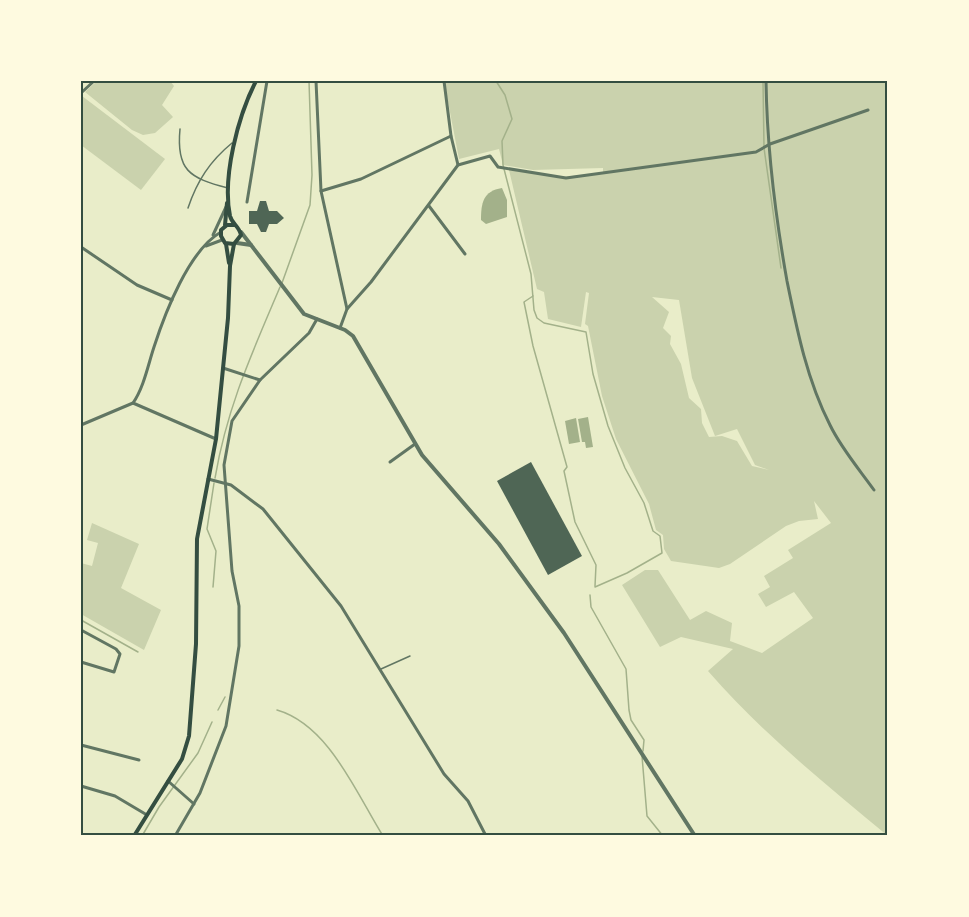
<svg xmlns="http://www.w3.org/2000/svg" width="969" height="917" viewBox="0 0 969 917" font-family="'Zilla Slab',serif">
	<rect width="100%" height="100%" fill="#e9edc9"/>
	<!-- green -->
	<g fill="#cad2ad" fill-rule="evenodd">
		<polygon points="97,81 170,81 174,86 162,105 173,117 155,133 143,135 132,130 85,92"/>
		<path d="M444,81H888V836C824,783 763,734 708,671L733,649L681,637L660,647L622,585L645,570H658L690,620L706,611L732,623L730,641L762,653L813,618L794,592L766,607L758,594L770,587L764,576L793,558L788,550L831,523L814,501L818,519L799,521L786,526L730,564L719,568L671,561L664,549L663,535L656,530L649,504L616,439L602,396L588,326L585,324L589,293L586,292L581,327L548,319L544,292L537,289L509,170L561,177L603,173V168L533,170L503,165L499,149L459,159ZM652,297L679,300L692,378L715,436L737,429L755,465L769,470L752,466L737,441L722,436L709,437L702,423L701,409L689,398L681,364L670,344L671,336L663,328L669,312Z"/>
		<polygon points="82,96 165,159 141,190 81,145"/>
		<polygon points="92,523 139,544 121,588 161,610 144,650 81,614 81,563 92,566 98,543 87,540"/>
	</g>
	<!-- water -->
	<g fill="#a3b18a">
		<path d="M502,188L507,200V217L486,224L481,220C481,203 483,191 502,188Z"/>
		<polygon points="588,417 593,447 586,448 585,442 582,442 578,419"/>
		<polygon points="576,418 580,442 569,444 565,421"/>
	</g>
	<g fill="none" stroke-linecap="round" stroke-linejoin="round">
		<!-- stream -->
		<g stroke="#a3b18a" stroke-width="1.5">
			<polyline points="496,81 505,95 512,119 502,141 503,165 531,274 534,310 537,318 544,323 586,332 593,374 608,426 625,468 644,503 653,531 660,536 662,553 627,573 595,587"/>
			<polyline points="763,81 764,148 781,268"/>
			<polyline points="282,283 310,205 312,175 309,81"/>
			<polyline points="533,296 524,302 533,346 567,467 564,471 575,522 596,565 595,586"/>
			<path d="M215,478C227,407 252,353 280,287"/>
			<polyline points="213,587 216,551 207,529 214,483"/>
			<polyline points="590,595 591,607 626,669 629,710 631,720 644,740 643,751"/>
			<polyline points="81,620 138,652"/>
			<polyline points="218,710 225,697"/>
			<path d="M277,710C329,725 356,793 383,836"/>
			<polyline points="642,756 647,816 663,836"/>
			<polyline points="142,836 159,807 198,753 212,722"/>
		</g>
	</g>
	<!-- building -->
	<g fill="#4f6655">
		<polygon points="260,201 266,201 269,211 277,211 284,218 277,224 269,224 266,232 261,232 257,224 249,224 249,211 257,211"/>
		<polygon points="531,462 582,556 548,575 497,481"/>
	</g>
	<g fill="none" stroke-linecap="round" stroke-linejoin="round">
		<!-- service -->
		<g stroke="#617663" stroke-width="1.5">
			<path d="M180,129C176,170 189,178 228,188"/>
			<path d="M188,208C197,181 210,161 232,143"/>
			<polyline points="381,669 410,656"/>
		</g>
		<!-- minor -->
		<g stroke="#617663" stroke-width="3">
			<polyline points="316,81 321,191 347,309"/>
			<polyline points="444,81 451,136 458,165"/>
			<path d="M766,81C767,149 775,214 787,281C797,330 807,380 830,425C841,448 859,469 874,490"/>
			<polyline points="81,93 94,81"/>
			<polyline points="321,191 361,179 451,136"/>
			<polyline points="247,202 267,81"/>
			<polyline points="429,206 465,254"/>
			<polyline points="213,235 226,207"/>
			<polyline points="206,246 222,240"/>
			<polyline points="81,247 137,285 172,300"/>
			<polyline points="340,328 347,309 371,282 458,165 490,156 498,167 566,178 756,152 770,144 868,110"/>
			<polyline points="223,368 260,380"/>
			<polyline points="133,403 216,439"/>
			<path d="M81,425L133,403C144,387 148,365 154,347C165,313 189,250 221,232"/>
			<polyline points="390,462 415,444"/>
			<polyline points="208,479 231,485 263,509 341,606 444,774 468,801 486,836"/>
			<polyline points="81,630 116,649 120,654 114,672 81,662"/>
			<polyline points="81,745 139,760"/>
			<polyline points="168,781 194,804"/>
			<polyline points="81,786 115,796 147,815"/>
			<polyline points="175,836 200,793 226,726 239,646 239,606 232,571 224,465 232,421 260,380 309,333 317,319"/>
		</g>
		<!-- tertiary -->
		<g stroke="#617663" stroke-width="4">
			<polyline points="241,232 304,314 345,330 353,336 422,455 499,544 564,633 695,836"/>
			<polyline points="237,243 251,245"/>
		</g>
		<!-- secondary -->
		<g stroke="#344e41" stroke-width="4">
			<polyline points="225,225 227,203"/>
			<path d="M235,225H227L221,230V236L225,243L234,244L241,235C239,226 232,224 230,216C222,177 238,116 256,81"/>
			<polyline points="226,244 229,263"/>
			<polyline points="134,836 182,759 189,736 196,644 197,539 216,439 228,318 230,266 234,244"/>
		</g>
	</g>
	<!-- border -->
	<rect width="969" height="917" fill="none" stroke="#fefae0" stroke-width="165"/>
	<rect x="82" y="82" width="804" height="752" fill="none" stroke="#344e41" stroke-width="2"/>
</svg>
